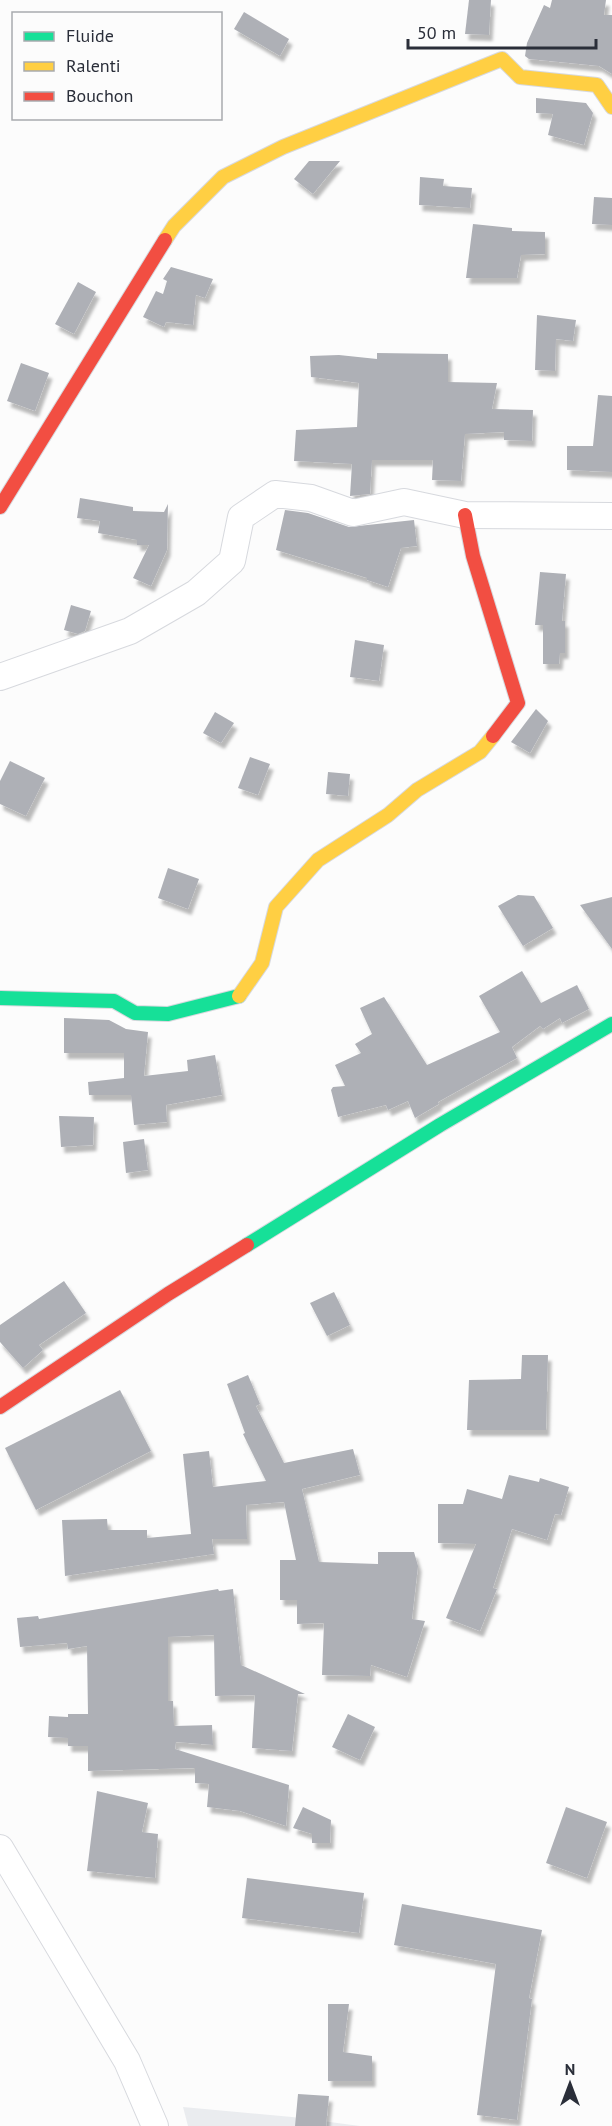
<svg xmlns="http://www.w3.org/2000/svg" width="612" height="2126" viewBox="0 0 612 2126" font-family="'PT Sans',sans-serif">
	<defs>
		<filter id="shadow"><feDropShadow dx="3.5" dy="6" stdDeviation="1.5" flood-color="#0004"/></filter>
	</defs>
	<rect width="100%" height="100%" fill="#fcfcfc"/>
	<!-- built -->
	<polygon fill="#eaecef" points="183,2107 292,2117 360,2126 188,2126"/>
	<!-- building -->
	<g fill="#aeb0b6" filter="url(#shadow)">
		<polygon points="469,0 491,0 489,35 465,34"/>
		<polygon points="552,0 606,0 604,15 612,15 612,74 599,66 529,59 525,56 527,43 544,5 550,8"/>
		<polygon points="244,12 289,39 280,56 234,29"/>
		<polygon points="536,98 586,103 593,113 584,145 548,135 553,114 536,113"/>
		<polygon points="309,161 340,161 313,194 294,179"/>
		<polygon points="420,177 444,179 443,186 472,188 470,208 419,205"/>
		<polygon points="594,197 612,198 612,225 592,224"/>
		<polygon points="473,224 512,228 512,231 545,232 545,254 521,255 517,278 466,278"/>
		<polygon points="171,267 213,279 205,298 196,295 193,325 166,322 164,327 143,317 156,291 163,294 167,281 163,279"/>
		<polygon points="78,282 96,292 74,334 55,324"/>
		<polygon points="537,315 576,320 573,341 556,339 555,371 535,370"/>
		<polygon points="377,353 448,354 448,382 497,383 492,409 533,410 532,441 504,440 504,432 465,434 461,481 432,480 433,460 372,460 370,494 350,496 352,464 294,461 296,430 357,427 359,383 311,377 310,356 339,355 377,359"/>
		<polygon points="21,363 49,373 35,411 7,401"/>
		<polygon points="598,395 612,396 612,472 567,470 567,446 593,446"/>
		<polygon points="80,498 133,507 133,511 164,512 168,504 167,550 151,586 133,578 149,545 137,545 137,540 98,533 100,521 77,518"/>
		<polygon points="285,510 308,513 349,527 414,520 417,546 401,548 388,587 367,580 367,578 276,550"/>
		<polygon points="540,572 566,574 562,621 565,621 565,653 560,653 559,664 543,664 543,625 535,625"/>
		<polygon points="71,605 91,611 85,631 78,634 64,630"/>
		<polygon points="355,640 384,645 379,681 350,677"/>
		<polygon points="536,709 548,721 530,753 511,742"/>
		<polygon points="215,712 234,723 221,743 203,733"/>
		<polygon points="250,757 270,764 258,795 238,788"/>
		<polygon points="10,761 45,778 26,816 0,804 0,781"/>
		<polygon points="328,772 350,774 348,796 326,794"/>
		<polygon points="168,868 199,879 188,909 158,898"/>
		<polygon points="518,895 534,896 553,928 523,946 498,906"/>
		<polygon points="612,897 612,949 580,905"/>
		<polygon points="522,971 541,1003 577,985 589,1009 562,1023 560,1018 543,1029 540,1026 512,1047 517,1058 438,1102 439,1104 415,1118 408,1101 388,1110 386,1105 338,1117 331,1090 333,1087 345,1086 335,1065 361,1053 355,1044 372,1034 360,1008 384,997 427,1065 500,1032 479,996"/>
		<polygon points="64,1018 109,1020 126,1029 148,1032 144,1076 188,1071 187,1060 215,1055 222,1095 166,1105 167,1122 134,1125 131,1095 89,1095 88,1082 124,1078 124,1053 64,1053"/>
		<polygon points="59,1116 94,1117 93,1145 61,1147"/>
		<polygon points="144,1139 148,1170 126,1173 123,1142"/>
		<polygon points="64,1281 86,1313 39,1345 43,1350 23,1368 0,1342 0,1325"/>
		<polygon points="334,1292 350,1325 327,1336 310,1303"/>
		<polygon points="522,1355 548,1355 546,1430 467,1430 469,1380 521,1379"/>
		<polygon points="248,1375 260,1404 256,1406 284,1463 353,1449 360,1475 302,1489 319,1562 378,1564 378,1552 414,1552 418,1566 412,1619 425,1621 407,1677 371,1665 370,1676 322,1675 324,1623 297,1624 297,1600 280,1600 280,1560 296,1560 284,1502 246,1505 247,1539 212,1539 214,1554 65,1576 62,1520 107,1519 108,1530 147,1530 147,1538 191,1534 183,1454 209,1451 213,1487 266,1481 243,1434 245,1433 227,1384"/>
		<polygon points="120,1390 151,1451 36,1510 5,1448"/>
		<polygon points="509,1475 539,1482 540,1478 569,1487 561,1515 555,1514 547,1540 512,1529 493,1588 497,1589 480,1631 446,1618 476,1544 438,1543 438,1504 463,1504 467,1489 502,1499"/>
		<polygon points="218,1589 219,1591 233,1589 241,1665 305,1694 298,1694 292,1751 252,1748 255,1695 215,1696 214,1635 168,1637 168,1701 173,1701 174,1726 212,1725 213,1745 176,1742 175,1749 289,1785 286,1826 240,1811 207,1807 209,1784 195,1783 195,1768 88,1771 88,1746 68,1746 68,1738 48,1737 49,1716 68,1717 68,1714 88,1714 87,1646 68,1649 67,1643 20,1647 17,1618 38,1616 39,1619"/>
		<polygon points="348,1714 375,1727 360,1760 332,1747"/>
		<polygon points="97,1791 148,1803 142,1832 158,1834 155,1878 87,1871"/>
		<polygon points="303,1807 331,1820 330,1843 312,1843 312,1834 293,1828"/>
		<polygon points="566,1807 607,1822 587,1878 546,1863"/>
		<polygon points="247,1878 364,1893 359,1933 242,1918"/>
		<polygon points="402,1904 542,1930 529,1998 532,1999 517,2120 477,2115 496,1964 394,1945"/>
		<polygon points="328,2004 349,2004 343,2052 372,2056 372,2081 328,2081"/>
		<polygon points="298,2094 329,2096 326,2126 295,2126"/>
	</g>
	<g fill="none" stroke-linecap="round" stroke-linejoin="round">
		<defs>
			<g id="street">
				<polyline points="0,677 130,631 196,593 232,561 241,517 275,494 311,498 353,513 404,502 465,515 612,516"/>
				<polyline points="0,1848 127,2061 155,2126"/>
			</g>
			<g id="fast">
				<polyline points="0,998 114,1001 135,1013 168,1014 239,996"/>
				<polyline points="247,1245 440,1125 612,1024"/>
			</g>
			<g id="slow">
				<polyline points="165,240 174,226 223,177 283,147 502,59 520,77 597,85 612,107"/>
				<polyline points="239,996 262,963 276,907 318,860 388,815 417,790 480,752 493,736"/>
			</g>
			<g id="jam">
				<polyline points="0,507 165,240"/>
				<polyline points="465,515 473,556 518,703 493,736"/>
				<polyline points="0,1407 168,1294 247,1245"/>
			</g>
		</defs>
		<!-- street casing -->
		<use href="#street" stroke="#d7d9de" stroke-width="28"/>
		<!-- fast casing -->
		<use href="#fast" stroke="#d7d9de" stroke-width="16"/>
		<!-- slow casing -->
		<use href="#slow" stroke="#d7d9de" stroke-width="16"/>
		<!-- jam casing -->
		<use href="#jam" stroke="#d7d9de" stroke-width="16"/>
		<!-- street -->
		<use href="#street" stroke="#fff" stroke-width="26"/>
		<!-- fast -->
		<use href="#fast" stroke="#16e098" stroke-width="14"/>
		<!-- slow -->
		<use href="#slow" stroke="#ffcf43" stroke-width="14"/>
		<!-- jam -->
		<use href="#jam" stroke="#f24e42" stroke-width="14"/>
	</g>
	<!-- legend -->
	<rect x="12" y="12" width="210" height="108" fill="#fcfcfc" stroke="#a8aaae" stroke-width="1.5"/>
	<rect x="24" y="32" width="30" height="9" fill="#16e098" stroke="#a8aaae" stroke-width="1.5"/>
	<text x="66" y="42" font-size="18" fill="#2a2e39">Fluide</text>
	<rect x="24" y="62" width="30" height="9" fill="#ffcf43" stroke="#a8aaae" stroke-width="1.5"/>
	<text x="66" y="72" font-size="18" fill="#2a2e39">Ralenti</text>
	<rect x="24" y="92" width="30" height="9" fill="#f24e42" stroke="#a8aaae" stroke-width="1.5"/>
	<text x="66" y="102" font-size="18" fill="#2a2e39">Bouchon</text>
	<!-- north arrow -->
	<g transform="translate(570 2084)" stroke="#fcfcfc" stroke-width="4.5" paint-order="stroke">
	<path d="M0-4.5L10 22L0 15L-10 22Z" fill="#2a2e39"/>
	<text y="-9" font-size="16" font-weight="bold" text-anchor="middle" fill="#2a2e39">N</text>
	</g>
	<!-- scale -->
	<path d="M408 39v9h188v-9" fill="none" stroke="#2a2e39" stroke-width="3"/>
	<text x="417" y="39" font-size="18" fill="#2a2e39" stroke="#fcfcfc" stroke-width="4.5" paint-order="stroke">50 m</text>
</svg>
